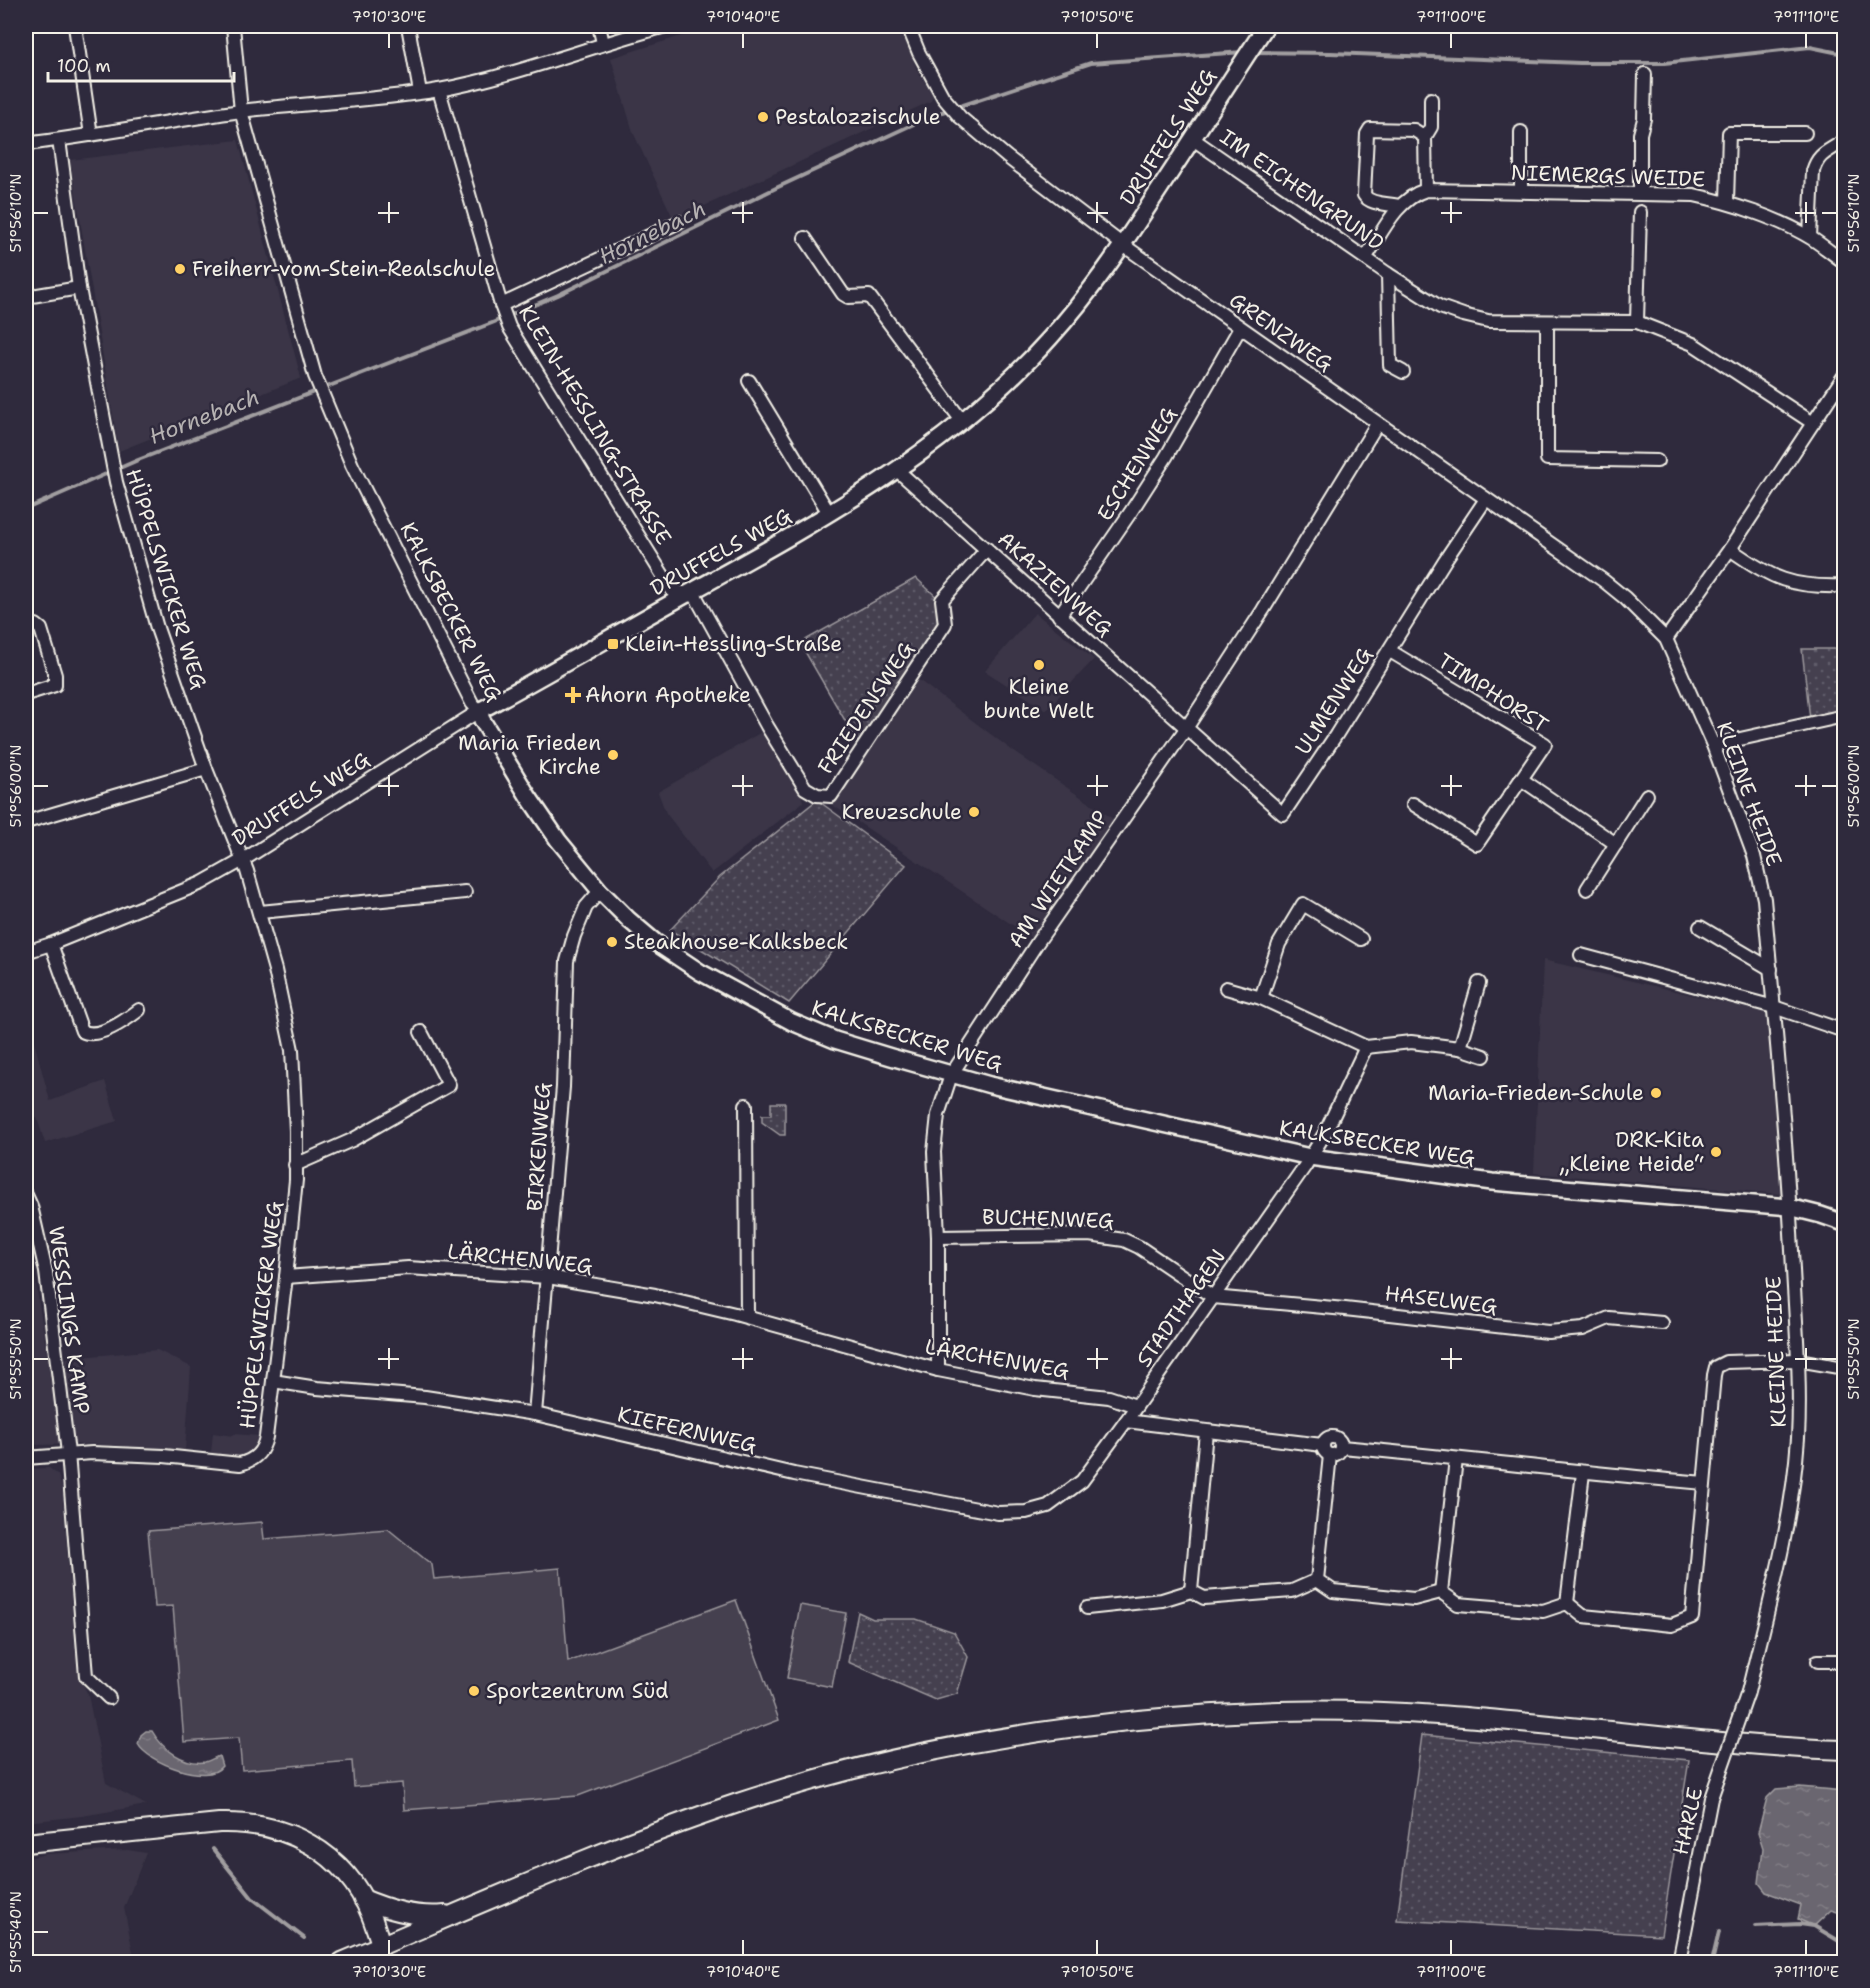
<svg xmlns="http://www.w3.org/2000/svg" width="1870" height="1988" viewBox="0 0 1870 1988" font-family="'Shantell Sans',sans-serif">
	<defs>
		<pattern id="grass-dots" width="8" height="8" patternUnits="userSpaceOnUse" patternTransform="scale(1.5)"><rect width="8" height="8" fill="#454050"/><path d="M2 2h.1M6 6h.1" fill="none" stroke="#605c69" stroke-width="1.8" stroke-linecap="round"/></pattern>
		<pattern id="water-ripples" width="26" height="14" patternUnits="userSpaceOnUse" patternTransform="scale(1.5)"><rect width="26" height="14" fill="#6a6670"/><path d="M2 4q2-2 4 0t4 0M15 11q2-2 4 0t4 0" fill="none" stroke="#807c84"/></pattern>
	</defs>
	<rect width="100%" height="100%" fill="#2f2a3d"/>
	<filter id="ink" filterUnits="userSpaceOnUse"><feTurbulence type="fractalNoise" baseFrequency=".0167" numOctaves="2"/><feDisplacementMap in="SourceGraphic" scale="12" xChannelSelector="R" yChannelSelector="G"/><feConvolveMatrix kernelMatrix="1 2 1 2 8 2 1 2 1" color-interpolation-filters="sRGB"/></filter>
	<g filter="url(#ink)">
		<!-- built -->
		<g fill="#3b3647">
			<polygon points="732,26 900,26 916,68 933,96 931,101 674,220 633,132 611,58 688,34"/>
			<polygon points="238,140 301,378 119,451 70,160"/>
			<polygon points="1035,613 1094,659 1046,710 985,671"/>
			<polygon points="916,678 1013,751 1119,823 1035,940 828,802"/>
			<polygon points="765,730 801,793 803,802 712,873 666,813 658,792"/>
			<polygon points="1543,960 1768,1013 1782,1194 1534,1173"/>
			<polygon points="26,1012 50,1101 105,1081 117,1121 45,1143 37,1118 29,1115 28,1111 26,1111"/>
			<polygon points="35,1279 48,1360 157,1350 191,1367 185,1450 95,1444 26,1445 26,1280"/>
			<polygon points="213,1433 233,1436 234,1434 259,1436 251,1451 243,1455 233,1456 211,1453"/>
			<polygon points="49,1468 58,1475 62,1488 77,1671 88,1695 106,1783 146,1805 82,1816 26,1822 26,1469"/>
			<polygon points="128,1850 146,1853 124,1908 135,1962 26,1962 26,1859 46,1854"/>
		</g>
		<!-- grass -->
		<g fill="url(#grass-dots)" stroke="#9c989c" stroke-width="1.5">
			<polygon points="916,578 941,601 944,623 861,748 800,643"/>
			<polygon points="1802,649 1842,649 1844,713 1810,719"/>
			<polygon points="817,800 906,865 789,1003 670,930 720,877"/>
			<polygon points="771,1103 785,1103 785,1135 780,1135 762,1122 762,1115 771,1115"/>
			<polygon points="858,1612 873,1619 916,1619 954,1632 968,1657 957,1694 936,1700 848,1662"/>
			<polygon points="1422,1735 1689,1760 1661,1935 1397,1920"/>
		</g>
		<!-- pitch -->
		<g fill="#454050" stroke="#9c989c" stroke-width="1.5">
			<polygon points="262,1522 264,1539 388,1529 432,1565 434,1579 560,1568 568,1662 736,1600 779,1720 578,1796 404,1810 402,1783 354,1787 352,1761 242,1770 239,1738 184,1742 173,1606 155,1607 148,1531"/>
			<polygon points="800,1605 846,1613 832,1687 787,1678"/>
		</g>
		<!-- water -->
		<g fill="url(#water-ripples)" stroke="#a19ea0" stroke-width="1.5">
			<path d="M146,1731H152C162,1749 184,1765 205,1762C209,1761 214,1758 219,1756L222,1766C208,1786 147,1762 138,1744L141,1735Z"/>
			<polygon points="1800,1787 1844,1791 1844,1914 1831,1910 1814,1926 1798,1919 1801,1905 1766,1892 1759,1883 1763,1848 1758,1832 1767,1798 1776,1789"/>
		</g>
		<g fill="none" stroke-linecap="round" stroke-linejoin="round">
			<!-- stream -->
			<g stroke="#a19ea0" stroke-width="4">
				<polyline points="1253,52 1331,53 1580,63 1664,63 1810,47 1844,54"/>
				<polyline points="26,509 138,460 492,323 558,295 776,188 933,115 1091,63 1243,52"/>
				<polyline points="213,1849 252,1898 304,1938"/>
				<polyline points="1755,1926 1800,1924 1814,1926 1844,1944"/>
				<polyline points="1712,1962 1719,1932"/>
			</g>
			<defs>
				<g id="minor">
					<polyline points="75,26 91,135"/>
					<polyline points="408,26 420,92"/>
					<polyline points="599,26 603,43"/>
					<path d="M908,26L919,53L943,97L960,117L1007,157L1123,245L1604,581L1625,598L1666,639L1713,745L1754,856L1764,899C1775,1022 1787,1146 1793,1270C1796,1326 1801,1383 1798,1438C1792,1525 1768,1608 1748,1692"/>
					<polyline points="439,90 501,305 509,327 672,590 696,597 767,726 805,788 817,795 831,796 945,624 942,600 987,549"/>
					<polyline points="1425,137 1431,127 1431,99"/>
					<polyline points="1193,139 1388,274 1440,307 1463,315 1488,321 1637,322 1693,344 1813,423"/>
					<path d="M26,144C98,135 169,121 241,111C307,103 373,101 439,90C516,76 590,46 666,26"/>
					<polyline points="1521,191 1521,132"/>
					<polyline points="1640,193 1640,134 1644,119 1645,74"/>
					<polyline points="1727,202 1729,133 1805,133"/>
					<path d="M1399,206C1388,203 1370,205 1364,195L1367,134L1370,129L1414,130L1425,137L1426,190"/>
					<path d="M1810,237L1813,171C1819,151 1830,152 1844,140"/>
					<polyline points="805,238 843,294 848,297 869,296 962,421"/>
					<path d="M1366,257C1382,233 1396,199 1426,190L1694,195C1731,203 1778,218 1811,238C1822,245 1833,254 1844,262"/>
					<polyline points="1388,274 1390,365 1403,372"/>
					<polyline points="26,297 79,288"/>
					<polyline points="501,305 679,222"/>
					<polyline points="1547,322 1547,459 1657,461"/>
					<polyline points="1637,322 1640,212"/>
					<polyline points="749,381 829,513"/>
					<polyline points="897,470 1283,814 1336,735 1445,560 1486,499"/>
					<path d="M1730,549C1772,579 1792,588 1844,586"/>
					<polyline points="1059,616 1130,513 1166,457 1240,328"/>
					<polyline points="26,625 36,625 41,629 55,675 55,685 26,694"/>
					<polyline points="1666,639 1730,549 1844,376"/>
					<polyline points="1390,651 1545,744 1477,844 1413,804"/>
					<polyline points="1713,745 1844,716"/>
					<polyline points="1521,779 1616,844"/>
					<polyline points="26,822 206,769"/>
					<polyline points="1587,889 1647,795"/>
					<polyline points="260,912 465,892"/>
					<polyline points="1700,927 1771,969"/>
					<path d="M51,944L82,1031C98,1040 126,1020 139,1010"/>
					<polyline points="26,952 51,944 202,883 243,860 479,711 472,703 352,465 315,376 241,111 233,26"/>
					<polyline points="1581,955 1774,1007 1844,1031"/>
					<polyline points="1226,988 1261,998 1366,1047 1411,1042 1460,1048 1484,1056"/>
					<polyline points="1261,998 1279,944 1303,904 1361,939"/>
					<polyline points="1460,1048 1479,983"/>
					<polyline points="746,1105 747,1317"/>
					<polyline points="295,1165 352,1140 449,1085 421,1032"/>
					<polyline points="26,1195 31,1206 46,1272 68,1453 86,1676 109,1698"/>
					<polyline points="938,1237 1089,1235 1124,1240 1139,1247 1213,1297 1345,1309 1548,1332 1583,1329 1609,1318 1662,1323"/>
					<polyline points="286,1277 408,1268 548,1277 655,1295 735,1314 938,1370 1035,1389 1109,1397 1136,1406"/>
					<polyline points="938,1370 938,1237 934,1152 938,1115 951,1075 1037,943 1187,727 1263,610 1377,424"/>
					<polyline points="273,1381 317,1388 425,1397 535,1414 794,1474 998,1513 1026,1512 1048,1506 1082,1481 1126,1421 1305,1166 1325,1133 1366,1047"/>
					<polyline points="535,1414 563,1087 567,961 574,936 586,907 600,891"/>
					<polyline points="1126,1421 1322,1445"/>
					<polyline points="1206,1432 1191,1591 1204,1598 1292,1591 1317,1580"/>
					<circle cx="1332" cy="1446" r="9"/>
					<path d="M1341,1447C1462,1458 1583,1473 1704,1483"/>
					<polyline points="1330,1455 1317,1580 1333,1591 1414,1599 1441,1592"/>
					<path d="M26,1458L92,1453L164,1456L240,1464C255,1460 263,1452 266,1437L286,1277L296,1180V1131L292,1050L275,970L247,871L206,769L157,628L116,482L79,288L59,140"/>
					<polyline points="1456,1459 1441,1592 1458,1604 1494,1607 1543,1611 1567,1603 1583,1616 1623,1620 1672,1625 1692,1617 1714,1375 1716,1367 1726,1362 1798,1360 1844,1368"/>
					<polyline points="1567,1603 1583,1473"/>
					<polyline points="1087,1608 1162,1600 1191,1591"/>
					<polyline points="1818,1661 1844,1661"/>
					<polyline points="1679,1962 1711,1798"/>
				</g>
				<path id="tertiary" d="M1266,26C1229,82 1193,139 1155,196C1123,245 1090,294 1050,338C951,449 818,522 689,593C619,632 550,673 479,711L482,720L528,796L558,840L600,891L629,920L655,942L700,972L792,1022L835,1040L891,1057L990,1085L1310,1157L1492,1182L1789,1207L1821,1215L1844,1223"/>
				<g id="primary">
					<path d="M26,1843L219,1823C285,1821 345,1851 371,1915C375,1925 378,1936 382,1946"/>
					<path d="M363,1899C389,1910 416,1918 445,1915"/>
					<path d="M342,1962C473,1907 603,1848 738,1803C912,1745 1096,1717 1279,1711C1469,1706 1656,1743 1844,1750"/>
				</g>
			</defs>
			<!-- minor casing -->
			<use href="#minor" stroke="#f4f1e8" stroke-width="16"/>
			<!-- tertiary casing -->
			<use href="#tertiary" stroke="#f4f1e8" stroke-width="20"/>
			<!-- primary casing -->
			<use href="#primary" stroke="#f4f1e8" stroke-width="22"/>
			<!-- minor -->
			<use href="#minor" stroke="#2f2a3d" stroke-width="12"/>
			<!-- tertiary -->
			<use href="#tertiary" stroke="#2f2a3d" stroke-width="15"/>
			<!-- primary -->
			<use href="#primary" stroke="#2f2a3d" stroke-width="18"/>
			<defs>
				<polyline id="minor-bridge" points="1711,1798 1748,1692"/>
			</defs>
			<!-- minor-bridge casing -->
			<use href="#minor-bridge" stroke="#f4f1e8" stroke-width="16" stroke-linecap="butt"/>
			<!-- minor-bridge -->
			<use href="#minor-bridge" stroke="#2f2a3d" stroke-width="12"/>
		</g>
	</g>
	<!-- ticks -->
	<path fill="none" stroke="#f4f1e8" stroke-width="2" d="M389,33V48M743,33V48M1097,33V48M1451,33V48M1806,33V48M389,202V223M743,202V223M1097,202V223M1451,202V223M1806,202V223M33,213H48M378,213H399M732,213H753M1087,213H1108M1441,213H1462M1795,213H1816M1822,213H1837M389,775V796M743,775V796M1097,775V796M1451,775V796M1806,775V796M33,786H48M378,786H399M732,786H753M1087,786H1108M1441,786H1462M1795,786H1816M1822,786H1837M389,1348V1369M743,1348V1369M1097,1348V1369M1451,1348V1369M1806,1348V1369M33,1359H48M378,1359H399M732,1359H753M1087,1359H1108M1441,1359H1462M1795,1359H1816M1822,1359H1837M33,1932H48M389,1940V1955M743,1940V1955M1097,1940V1955M1451,1940V1955M1806,1940V1955"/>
	<!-- markers -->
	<g fill="#ffd166" stroke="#2f2a3d" stroke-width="2">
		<circle cx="763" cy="117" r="6"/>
		<circle cx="180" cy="269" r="6"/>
		<rect x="607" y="638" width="12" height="12" rx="3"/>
		<circle cx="1039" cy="665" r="6"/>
		<path d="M570 686h6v6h6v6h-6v6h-6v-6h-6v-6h6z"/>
		<circle cx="613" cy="755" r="6"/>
		<circle cx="974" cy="812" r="6"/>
		<circle cx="612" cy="942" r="6"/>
		<circle cx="1656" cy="1093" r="6"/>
		<circle cx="1716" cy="1152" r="6"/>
		<circle cx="474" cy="1691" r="6"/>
	</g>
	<g text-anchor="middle" stroke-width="5" stroke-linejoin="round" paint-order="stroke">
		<!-- poi labels -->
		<g font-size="21" fill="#f4f1e8" stroke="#2f2a3d" text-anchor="start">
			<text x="775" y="124">Pestalozzischule</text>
			<text x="192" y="276">Freiherr-vom-Stein-Realschule</text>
			<text x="625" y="651">Klein-Hessling-Straße</text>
			<text x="1039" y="694" text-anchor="middle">Kleine<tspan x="1039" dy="24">bunte Welt</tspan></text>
			<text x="585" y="702">Ahorn Apotheke</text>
			<text x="601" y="750" text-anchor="end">Maria Frieden<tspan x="601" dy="24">Kirche</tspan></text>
			<text x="962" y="819" text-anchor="end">Kreuzschule</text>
			<text x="624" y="949">Steakhouse-Kalksbeck</text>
			<text x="1644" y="1100" text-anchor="end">Maria-Frieden-Schule</text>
			<text x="1704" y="1147" text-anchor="end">DRK-Kita<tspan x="1704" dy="24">„Kleine Heide“</tspan></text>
			<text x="486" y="1698">Sportzentrum Süd</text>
		</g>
		<!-- street labels -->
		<g font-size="21" fill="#f4f1e8" stroke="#2f2a3d">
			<text transform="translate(1168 137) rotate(-57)" y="7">DRUFFELS WEG</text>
			<text transform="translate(1608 176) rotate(2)" y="7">NIEMERGS WEIDE</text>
			<text transform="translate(1302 190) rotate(35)" y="7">IM EICHENGRUND</text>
			<text transform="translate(1281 332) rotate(35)" y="7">GRENZWEG</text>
			<text transform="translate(595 425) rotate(59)" y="7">KLEIN-HESSLING-STRASSE</text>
			<text transform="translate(1137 464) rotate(-58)" y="7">ESCHENWEG</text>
			<text transform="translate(721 552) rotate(-29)" y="7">DRUFFELS WEG</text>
			<text transform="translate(166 579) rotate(73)" y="7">HÜPPELSWICKER WEG</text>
			<text transform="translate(1055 584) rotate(42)" y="7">AKAZIENWEG</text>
			<text transform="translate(451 612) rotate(63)" y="7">KALKSBECKER WEG</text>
			<text transform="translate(1493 693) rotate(33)" y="7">TIMPHORST</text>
			<text transform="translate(1334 701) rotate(-57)" y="7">ULMENWEG</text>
			<text transform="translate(866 708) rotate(-56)" y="7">FRIEDENSWEG</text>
			<text transform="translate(1749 794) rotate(70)" y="7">KLEINE HEIDE</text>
			<text transform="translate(301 799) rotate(-32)" y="7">DRUFFELS WEG</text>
			<text transform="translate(1058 879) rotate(-56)" y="7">AM WIETKAMP</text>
			<text transform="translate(907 1036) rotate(17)" y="7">KALKSBECKER WEG</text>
			<text transform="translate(1377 1143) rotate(9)" y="7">KALKSBECKER WEG</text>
			<text transform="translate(539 1147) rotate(-86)" y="7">BIRKENWEG</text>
			<text transform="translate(1048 1219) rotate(2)" y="7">BUCHENWEG</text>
			<text transform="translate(520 1259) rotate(6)" y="7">LÄRCHENWEG</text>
			<text transform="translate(1441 1300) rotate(7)" y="7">HASELWEG</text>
			<text transform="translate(1181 1308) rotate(-55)" y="7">STADTHAGEN</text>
			<text transform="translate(261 1315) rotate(-83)" y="7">HÜPPELSWICKER WEG</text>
			<text transform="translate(69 1320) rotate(82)" y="7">WESSLINGS KAMP</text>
			<text transform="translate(1776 1352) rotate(-92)" y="7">KLEINE HEIDE</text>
			<text transform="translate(997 1359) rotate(10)" y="7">LÄRCHENWEG</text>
			<text transform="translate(687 1430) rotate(13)" y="7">KIEFERNWEG</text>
			<text transform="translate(1688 1821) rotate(-77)" y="7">HARLE</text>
		</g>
		<!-- water labels -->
		<g font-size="22" font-style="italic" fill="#b6b2b2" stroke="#2f2a3d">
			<text transform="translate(652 232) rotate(-26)" y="8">Hornebach</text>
			<text transform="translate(204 416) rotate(-21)" y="8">Hornebach</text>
		</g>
	</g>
	<!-- margin -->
	<rect width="1870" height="1988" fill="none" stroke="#2f2a3d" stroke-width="66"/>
	<!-- scale -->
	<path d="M48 72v9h186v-9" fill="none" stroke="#f4f1e8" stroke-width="3"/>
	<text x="57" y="72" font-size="18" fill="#f4f1e8" stroke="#2f2a3d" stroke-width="4.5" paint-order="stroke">100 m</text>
	<rect x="33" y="33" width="1804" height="1922" fill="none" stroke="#f4f1e8" stroke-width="2"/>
	<g font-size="15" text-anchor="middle" fill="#f4f1e8">
		<text x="389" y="22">7°10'30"E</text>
		<text x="743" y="22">7°10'40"E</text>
		<text x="1097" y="22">7°10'50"E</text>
		<text x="1451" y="22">7°11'00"E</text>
		<text x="1806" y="22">7°11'10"E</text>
		<text transform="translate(16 213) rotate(-90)" y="5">51°56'10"N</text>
		<text transform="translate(1854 213) rotate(-90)" y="5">51°56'10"N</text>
		<text transform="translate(16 786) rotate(-90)" y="5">51°56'00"N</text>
		<text transform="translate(1854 786) rotate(-90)" y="5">51°56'00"N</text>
		<text transform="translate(16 1359) rotate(-90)" y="5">51°55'50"N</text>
		<text transform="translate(1854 1359) rotate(-90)" y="5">51°55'50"N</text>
		<text transform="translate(16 1932) rotate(-90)" y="5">51°55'40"N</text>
		<text x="389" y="1977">7°10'30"E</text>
		<text x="743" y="1977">7°10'40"E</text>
		<text x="1097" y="1977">7°10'50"E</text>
		<text x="1451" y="1977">7°11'00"E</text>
		<text x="1806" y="1977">7°11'10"E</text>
	</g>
</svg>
